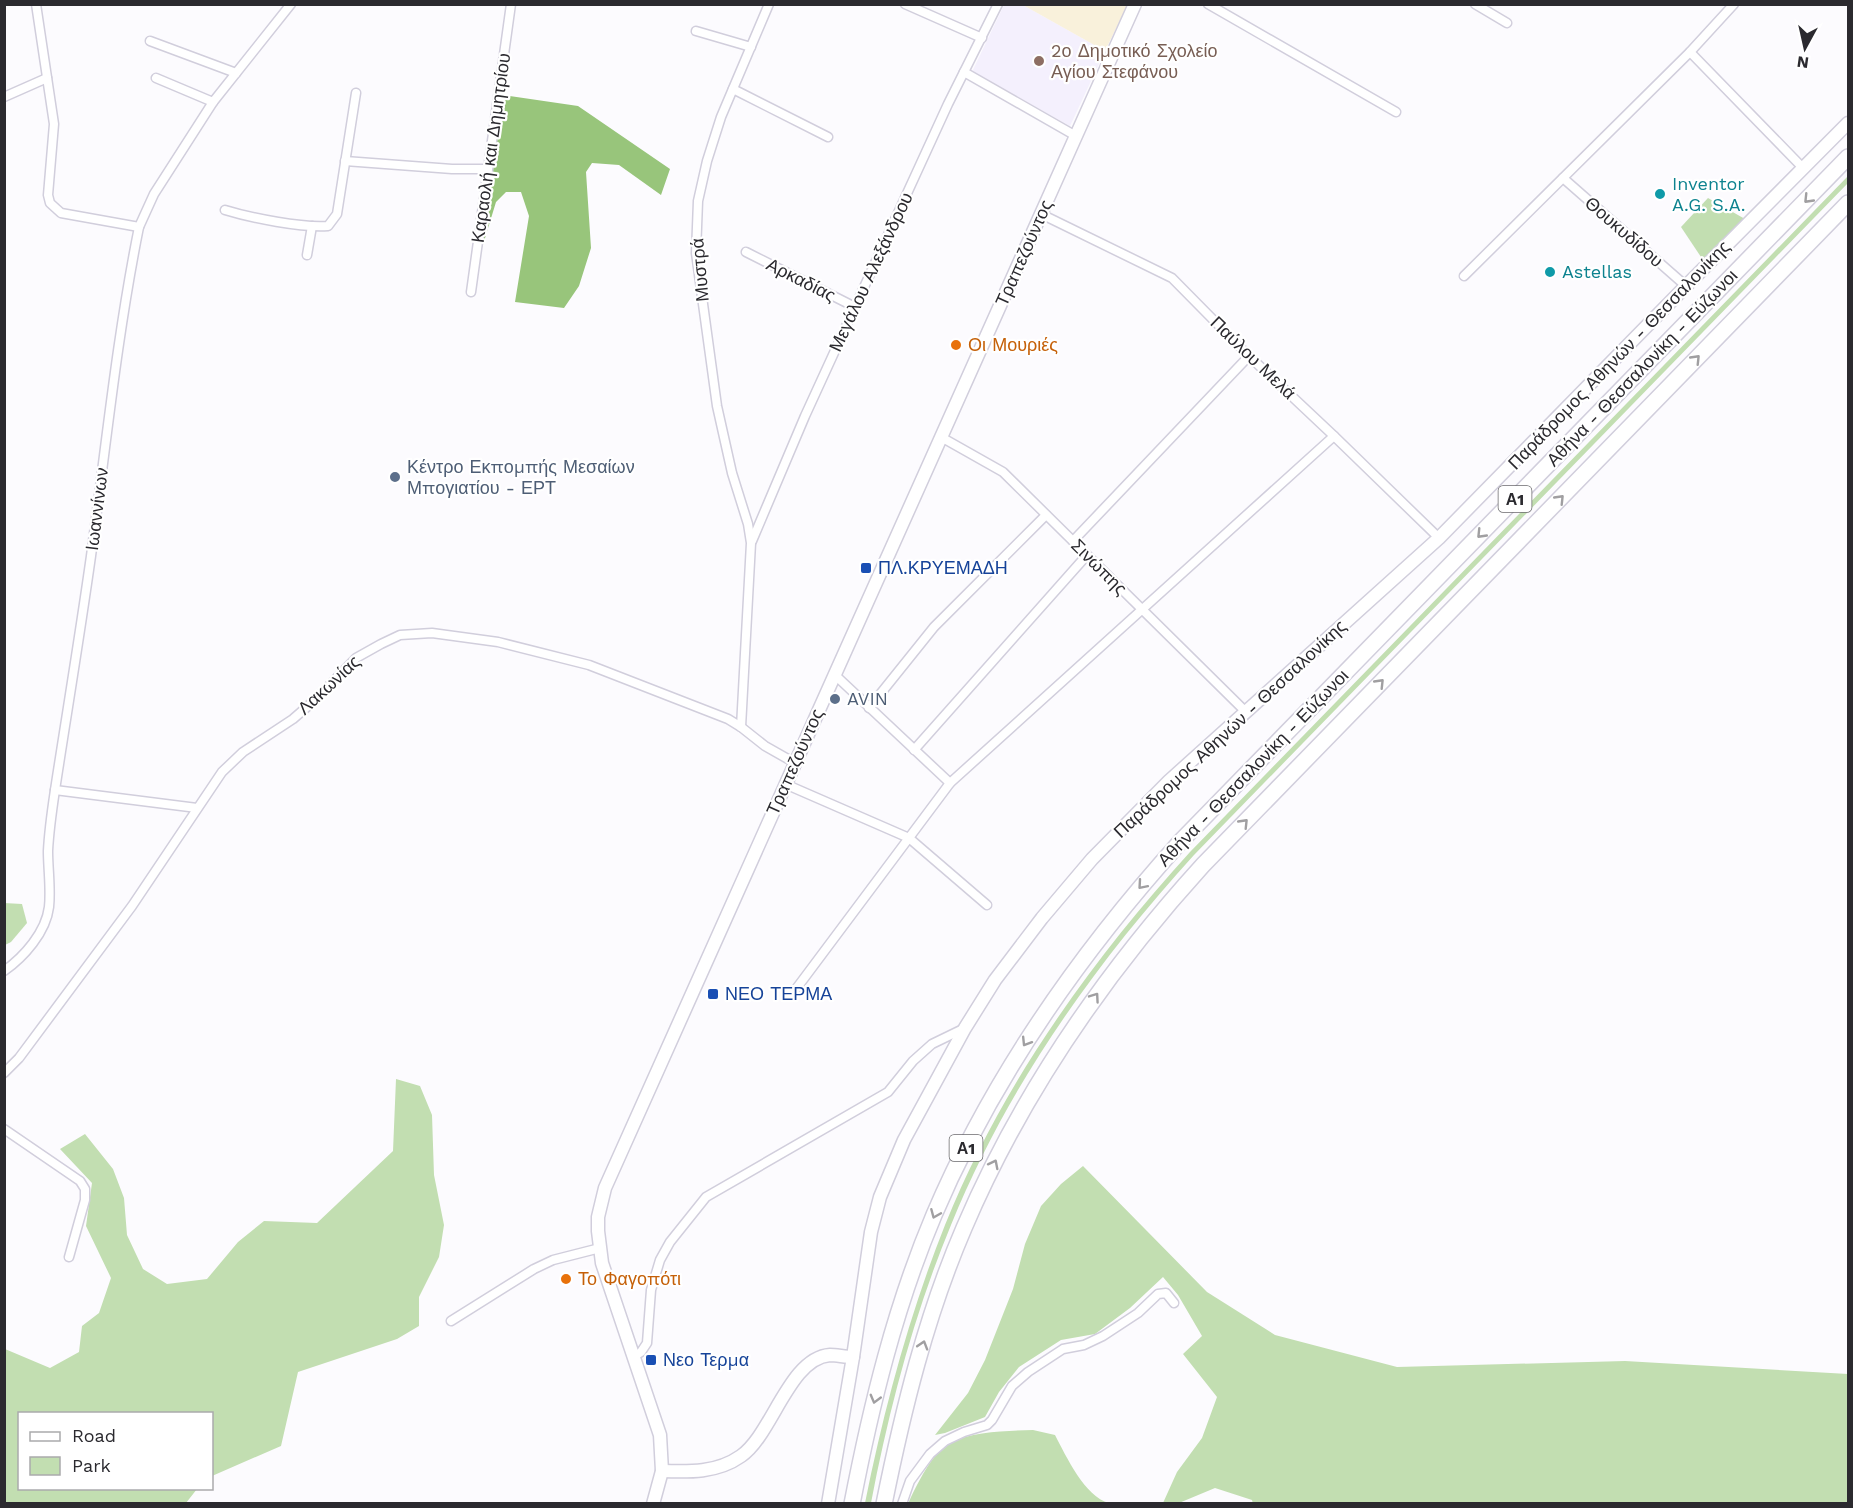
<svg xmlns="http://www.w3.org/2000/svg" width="1853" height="1508" viewBox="0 0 1853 1508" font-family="'Work Sans',sans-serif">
	<rect width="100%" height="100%" fill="#fcfbfe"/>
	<!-- built -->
	<polygon fill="#f4f0fd" points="1004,5 1023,5 1105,51 1070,126 972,72"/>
	<!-- industrial -->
	<polygon fill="#f9f1db" points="1124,4 1127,6 1105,51 1023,5"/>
	<!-- green -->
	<g fill="#c2deb1">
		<path d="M1848,176V183L1194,855C1094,965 1007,1087 951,1225C914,1314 889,1409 871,1503H865C884,1409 909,1315 945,1225C1001,1086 1090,962 1190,852Z"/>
		<polygon points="1708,198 1745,219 1703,260 1681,227"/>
		<polygon points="4,903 22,904 27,923 11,942 5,945"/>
		<polygon points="396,1079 420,1086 432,1115 434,1175 444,1225 439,1257 419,1297 419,1326 397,1339 298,1372 281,1446 212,1476 212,1414 20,1414 20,1488 197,1489 186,1503 5,1503 5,1349 50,1368 79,1352 82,1326 99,1313 111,1278 86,1226 92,1183 60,1149 85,1134 113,1169 124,1198 127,1235 143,1269 167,1284 207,1279 238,1242 264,1221 317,1223 393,1151"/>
		<polygon points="1083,1166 1207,1292 1275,1335 1397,1367 1625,1361 1848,1374 1848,1503 1253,1504 1252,1500 1215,1488 1179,1503 1163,1503 1177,1472 1202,1438 1217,1397 1183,1354 1202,1336 1178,1295 1163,1277 1130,1308 1095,1334 1061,1340 1019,1367 999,1392 985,1417 945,1433 935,1435 968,1393 985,1360 1013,1289 1025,1244 1041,1206 1061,1184"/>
		<path d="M1033,1430L1055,1435C1066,1456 1085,1497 1109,1503L908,1504C916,1486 933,1451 950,1443C972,1431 1008,1431 1033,1430Z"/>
	</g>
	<!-- forest -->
	<polygon fill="#98c57b" points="502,95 578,106 670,169 661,195 619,165 592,163 586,172 591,248 579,286 564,308 515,302 529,216 521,192 506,192 496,202 482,248 491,168"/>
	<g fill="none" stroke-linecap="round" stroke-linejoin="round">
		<defs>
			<g id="street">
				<polyline points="36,4 54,124 48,195 50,203 61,213 139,227 154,194 213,102"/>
				<polyline points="905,4 982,38"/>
				<polyline points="1208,4 1396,112"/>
				<polyline points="1475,4 1507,23"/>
				<polyline points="696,31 751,47"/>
				<polyline points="150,41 236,73"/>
				<polyline points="1690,52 1803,168"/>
				<polyline points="964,72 1076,136"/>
				<polyline points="156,78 213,102 291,4"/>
				<polyline points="733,89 828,137"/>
				<polyline points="4,97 47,78"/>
				<polyline points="345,161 452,169 486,169"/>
				<polyline points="1563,178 1686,286"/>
				<path d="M225,210C251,218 302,228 328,226L337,214L356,93"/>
				<polyline points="1041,214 1172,278 1249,356 1334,436 1439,538"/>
				<polyline points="746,252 855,307"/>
				<polyline points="307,255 312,226"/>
				<polyline points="1464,276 1690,52 1734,4"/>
				<polyline points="471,292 511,4"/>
				<polyline points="941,437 1003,472 1245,711"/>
				<polyline points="752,541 805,416 948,104 998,4"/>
				<polyline points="1073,541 1249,356"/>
				<polyline points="835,675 950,783"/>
				<polyline points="869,708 934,627 1046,515"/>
				<polyline points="741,727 751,543 748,524 732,473 717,406 696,253 698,201 707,161 721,117 769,4"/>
				<polyline points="914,750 1087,555"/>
				<polyline points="785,784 909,838 987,905"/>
				<path d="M55,790C67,712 80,634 91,556C106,446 117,336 139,227"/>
				<path d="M4,971C24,957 46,932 49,907C51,889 48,869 48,851C49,831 52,810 55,790L197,808"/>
				<polyline points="793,993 950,783 1334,436"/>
				<polyline points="4,1073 19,1058 132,906 222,772 243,752 293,719 316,699 356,658 381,644 400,635 432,633 498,642 589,665 728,719 741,727 765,746 795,763"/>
				<polyline points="4,1129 80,1181 85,1189 85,1200 69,1257"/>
				<polyline points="451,1321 534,1269 553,1260 600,1248"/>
				<polyline points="635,1356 641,1352 647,1343 651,1290 660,1260 670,1242 706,1197 888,1092 913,1061 932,1044 965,1028"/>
				<polyline points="902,1504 910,1481 930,1454 945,1441 964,1432 987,1425 992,1420 1012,1386 1028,1372 1063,1349 1084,1345 1103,1336 1138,1313 1158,1294 1166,1293 1174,1303"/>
			</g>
			<g id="secondary">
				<path d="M662,1471C689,1472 717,1473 741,1456C772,1435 789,1358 830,1355C837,1355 845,1357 853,1357"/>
				<polyline points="653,1504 662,1471 660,1435 602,1263 598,1231 598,1217 605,1188 1135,4"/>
				<polyline points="828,1504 853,1357 871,1232 880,1197 904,1140 965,1028 995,980 1042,918 1092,859 1169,781 1439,538 1686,286 1848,123"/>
			</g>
			<g id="highway">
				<path d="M852,1504C871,1406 895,1307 934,1215C993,1076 1080,953 1181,841L1848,157"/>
				<path d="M884,1504C903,1410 926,1316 964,1228C1021,1094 1105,973 1203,865L1848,203"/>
			</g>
		</defs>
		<!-- street casing -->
		<use href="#street" stroke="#d1cedc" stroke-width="11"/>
		<!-- secondary casing -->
		<use href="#secondary" stroke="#d1cedc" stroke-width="15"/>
		<!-- highway casing -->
		<use href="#highway" stroke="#d1cedc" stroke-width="18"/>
		<!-- street -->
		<use href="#street" stroke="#fff" stroke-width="8"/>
		<!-- secondary -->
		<use href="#secondary" stroke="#fff" stroke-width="12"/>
		<!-- highway -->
		<use href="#highway" stroke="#fff" stroke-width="15"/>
	</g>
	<!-- one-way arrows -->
	<defs><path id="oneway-chevron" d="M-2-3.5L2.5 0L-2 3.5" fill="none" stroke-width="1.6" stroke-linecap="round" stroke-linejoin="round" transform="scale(1.5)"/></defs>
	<g stroke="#a09fa1">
		<use href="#oneway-chevron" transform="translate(1808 199) rotate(134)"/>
		<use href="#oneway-chevron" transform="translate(1696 359) rotate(-46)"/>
		<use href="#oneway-chevron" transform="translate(1560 499) rotate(-46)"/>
		<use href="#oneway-chevron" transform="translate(1481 534) rotate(134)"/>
		<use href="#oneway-chevron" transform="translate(1380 683) rotate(-46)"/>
		<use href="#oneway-chevron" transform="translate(1244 823) rotate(-46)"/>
		<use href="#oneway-chevron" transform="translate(1142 885) rotate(131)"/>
		<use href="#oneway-chevron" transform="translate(1095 997) rotate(-55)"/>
		<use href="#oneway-chevron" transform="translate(1026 1042) rotate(122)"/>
		<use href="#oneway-chevron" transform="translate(994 1164) rotate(-63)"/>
		<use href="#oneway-chevron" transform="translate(935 1214) rotate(113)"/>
		<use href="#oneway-chevron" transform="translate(923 1345) rotate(-73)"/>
		<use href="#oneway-chevron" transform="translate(875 1399) rotate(105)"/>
	</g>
	<!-- markers -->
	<circle fill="#8d6e63" stroke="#fff" stroke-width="2" cx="1039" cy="61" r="6"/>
	<g fill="#0f9aa8" stroke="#fff" stroke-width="2">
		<circle cx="1660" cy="194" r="6"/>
		<circle cx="1550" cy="272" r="6"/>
	</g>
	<g fill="#e8710a" stroke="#fff" stroke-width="2">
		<circle cx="956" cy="345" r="6"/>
		<circle cx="566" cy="1279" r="6"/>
	</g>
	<g fill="#5c6f8a" stroke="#fff" stroke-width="2">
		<circle cx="395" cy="477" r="6"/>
		<circle cx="835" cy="699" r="6"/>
	</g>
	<g fill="#1a4fb4" stroke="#fff" stroke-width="2">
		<rect x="860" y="562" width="12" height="12" rx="3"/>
		<rect x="707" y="988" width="12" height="12" rx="3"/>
		<rect x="645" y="1354" width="12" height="12" rx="3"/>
	</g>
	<g text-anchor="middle" stroke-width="4.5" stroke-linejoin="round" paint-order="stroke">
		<!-- shield labels -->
		<g fill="#fff" stroke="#6b6a6d" stroke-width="1.5">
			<rect x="1498.5" y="486" width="33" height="26" rx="4.5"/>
			<rect x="949.5" y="1135" width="33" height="26" rx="4.5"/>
		</g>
		<g font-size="16" font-weight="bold" fill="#2b2a2f">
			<text x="1515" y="505">Α1</text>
			<text x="966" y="1154">Α1</text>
		</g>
		<!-- education labels -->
		<g font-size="18" fill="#785e54" stroke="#fff" text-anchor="start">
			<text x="1051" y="57">2ο Δημοτικό Σχολείο<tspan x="1051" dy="21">Αγίου Στεφάνου</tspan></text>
		</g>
		<!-- street labels -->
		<g font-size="18" fill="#2b2a2f" stroke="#fff">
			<text transform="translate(491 148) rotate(-82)" y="6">Καραολή και Δημητρίου</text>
			<text transform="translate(1624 232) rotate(41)" y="6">Θουκυδίδου</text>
			<text transform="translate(1024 253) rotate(-66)" y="6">Τραπεζούντος</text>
			<text transform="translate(700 270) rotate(-95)" y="6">Μυστρά</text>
			<text transform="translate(871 272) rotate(-65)" y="6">Μεγάλου Αλεξάνδρου</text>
			<text transform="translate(801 280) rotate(27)" y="6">Αρκαδίας</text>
			<text transform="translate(1619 355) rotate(-46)" y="6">Παράδρομος Αθηνών - Θεσσαλονίκης</text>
			<text transform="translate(1253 358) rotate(44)" y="6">Παύλου Μελά</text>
			<text transform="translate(1642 368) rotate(-46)" y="6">Αθήνα - Θεσσαλονίκη - Εύζωνοι</text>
			<text transform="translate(97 509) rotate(-83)" y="6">Ιωαννίνων</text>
			<text transform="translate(1099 567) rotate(45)" y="6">Σινώπης</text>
			<text transform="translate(329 685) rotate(-43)" y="6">Λακωνίας</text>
			<text transform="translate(1230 729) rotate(-43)" y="6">Παράδρομος Αθηνών - Θεσσαλονίκης</text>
			<text transform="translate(795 762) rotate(-66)" y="6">Τραπεζούντος</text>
			<text transform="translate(1253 768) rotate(-46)" y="6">Αθήνα - Θεσσαλονίκη - Εύζωνοι</text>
		</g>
		<!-- culture labels -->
		<g font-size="18" fill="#0d838f" stroke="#fff" text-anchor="start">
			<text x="1672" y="190">Inventor<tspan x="1672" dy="21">A.G. S.A.</tspan></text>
			<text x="1562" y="278">Astellas</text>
		</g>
		<!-- food labels -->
		<g font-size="18" fill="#c56008" stroke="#fff" text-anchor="start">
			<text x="968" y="351">Οι Μουριές</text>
			<text x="578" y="1285">Το Φαγοπότι</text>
		</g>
		<!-- service labels -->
		<g font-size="18" fill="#4e5e75" stroke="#fff" text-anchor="start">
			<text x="407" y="473">Κέντρο Εκπομπής Μεσαίων<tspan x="407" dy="21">Μπογιατίου - ΕΡΤ</tspan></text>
			<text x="847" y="705">AVIN</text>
		</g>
		<!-- transit labels -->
		<g font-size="18" fill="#164399" stroke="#fff" text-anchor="start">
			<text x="878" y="574">ΠΛ.ΚΡΥΕΜΑΔΗ</text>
			<text x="725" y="1000">ΝΕΟ ΤΕΡΜΑ</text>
			<text x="663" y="1366">Νεο Τερμα</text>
		</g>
	</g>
	<!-- border -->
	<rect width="1853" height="1508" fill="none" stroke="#2b2a2f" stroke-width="12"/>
	<!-- legend -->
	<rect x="18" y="1412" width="195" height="78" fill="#ffffff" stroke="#aaaaac" stroke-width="1.5"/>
	<rect x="30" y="1432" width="30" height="9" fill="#ffffff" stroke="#aaaaac" stroke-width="1.5"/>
	<text x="72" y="1442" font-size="18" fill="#2b2a2f">Road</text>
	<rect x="30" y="1457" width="30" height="18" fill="#c2deb1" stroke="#aaaaac" stroke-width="1.5"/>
	<text x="72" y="1472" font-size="18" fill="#2b2a2f">Park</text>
	<!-- north arrow -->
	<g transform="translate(1805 48) rotate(188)" stroke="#ffffff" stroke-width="4.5" paint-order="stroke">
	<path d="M0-4.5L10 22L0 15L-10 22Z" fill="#2b2a2f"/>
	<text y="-9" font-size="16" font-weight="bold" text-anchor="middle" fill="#2b2a2f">N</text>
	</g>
</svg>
